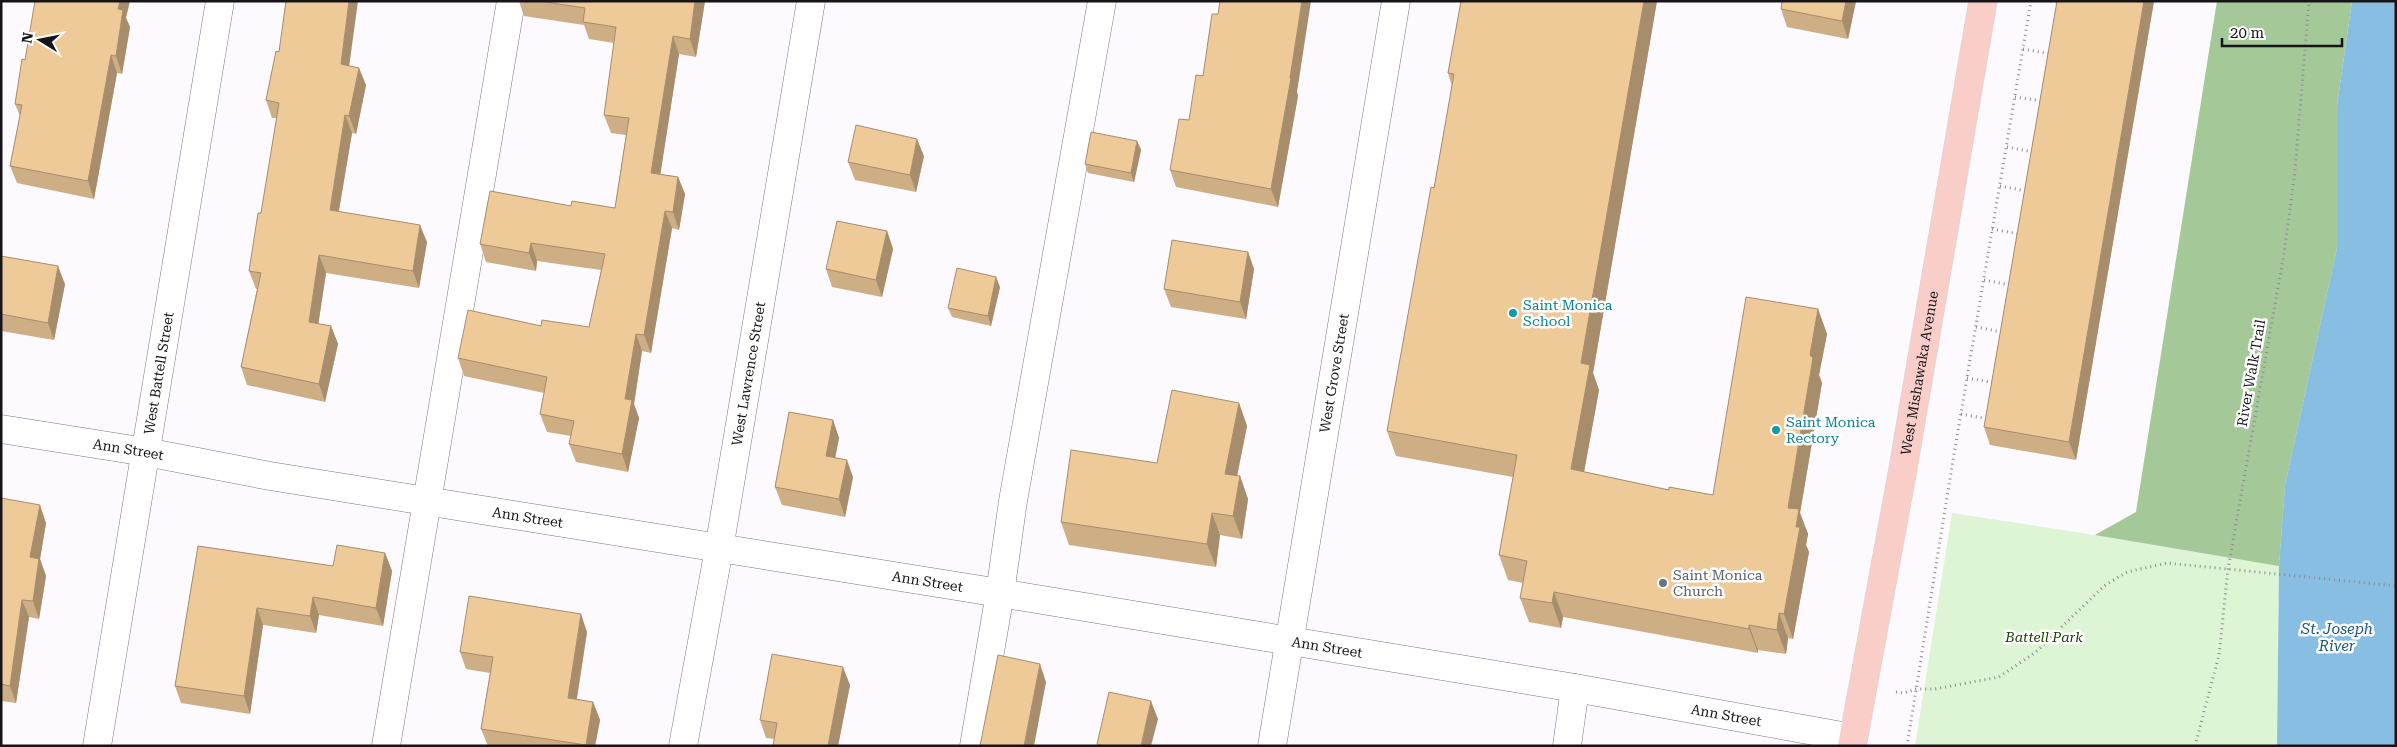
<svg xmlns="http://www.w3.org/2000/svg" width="2397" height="747" viewBox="0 0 2397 747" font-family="'Roboto Serif',serif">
	<rect width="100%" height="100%" fill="#fcfaff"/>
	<!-- green -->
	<polygon fill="#ddf4d5" points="2217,1 2352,1 2337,105 2337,248 2279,566 2277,746 1915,746 1952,513 2095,535 2136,512"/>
	<!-- forest -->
	<polygon fill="#a4c898" points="2217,1 2352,1 2337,105 2337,248 2285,485 2279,566 2095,535 2136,512"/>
	<!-- water -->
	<polygon fill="#88bee2" points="2352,1 2396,1 2396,746 2277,746 2279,566 2285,485 2337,248 2337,105"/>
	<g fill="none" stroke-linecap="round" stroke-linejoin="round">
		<defs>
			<g id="minor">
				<path id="s1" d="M1,429L146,452L270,476L1000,593L1575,688L1853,738"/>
				<path id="s2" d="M97,746L220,1"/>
				<polyline points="386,746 511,1"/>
				<path id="s3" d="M683,746L719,549L811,1"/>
				<polyline points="974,746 1000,593 1013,501 1102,1"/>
				<path id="s4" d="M1272,746L1396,1"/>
				<polyline points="1567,746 1575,688"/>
			</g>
			<g id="major">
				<path id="s5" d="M1852,746L1902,474L1983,1"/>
			</g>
		</defs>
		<!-- minor casing -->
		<use href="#minor" stroke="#7c7882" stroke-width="29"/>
		<!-- major casing -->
		<use href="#major" stroke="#d5d5d5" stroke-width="29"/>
		<!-- path -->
		<g stroke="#8e8c90" stroke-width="3" stroke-dasharray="1 4" stroke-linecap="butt">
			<polyline points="2051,1 2061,3"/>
			<polyline points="2023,49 2050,54"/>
			<polyline points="2015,97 2042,101"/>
			<polyline points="2007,147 2033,152"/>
			<polyline points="2000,186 2026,191"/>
			<polyline points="1992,229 2019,234"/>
			<polyline points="1984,280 2010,285"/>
			<polyline points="1976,327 2002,332"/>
			<polyline points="1967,378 1996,383"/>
			<polyline points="1961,414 1988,419"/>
			<polyline points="1896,692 1904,693 1916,689 1935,689 1999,677 2036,652 2104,586 2127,572 2167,563 2396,586"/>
			<polyline points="1907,746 1953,460 2031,1"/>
			<polyline points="2195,746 2219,655 2228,569 2284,254 2295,171 2309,1"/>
		</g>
		<!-- minor -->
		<use href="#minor" stroke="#fff" stroke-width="28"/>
		<!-- major -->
		<use href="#major" stroke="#f9cdc8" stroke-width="28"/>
	</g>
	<!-- wall -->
	<g fill="#ceae84">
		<polygon points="519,1 705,1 696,57 679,54 660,174 678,177 685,194 679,230 672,228 651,353 642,351 634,404 639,418 628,472 576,462 569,444 571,436 547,432 540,414 544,393 464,376 458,358 541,326 589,327 601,270 537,261 536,271 486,262 480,244 571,206 615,208 626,135 611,133 604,115 614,43 589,39 584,25 524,16"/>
		<polygon points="1461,1 1657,1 1593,373 1599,390 1584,472 1669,490 1713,495 1818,309 1827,334 1819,375 1822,383 1800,513 1808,534 1806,545 1809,552 1793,639 1788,638 1786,654 1758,650 1758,653 1563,617 1561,628 1529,622 1520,598 1523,583 1508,580 1499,555 1513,477 1396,456 1387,431 1434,188 1452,86 1448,73"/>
		<polygon points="1856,1 1848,39 1787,27 1781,9"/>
		<polygon points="2057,1 2154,1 2076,460 1990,445 1984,427"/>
		<polygon points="1218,14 1297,92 1298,96 1278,207 1176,187 1170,170 1189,120 1203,76"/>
		<polygon points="126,18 130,27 122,74 117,73 94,199 17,183 10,166 20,116 15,104 25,60"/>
		<polygon points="279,52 350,66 366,85 356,134 352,133 339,211 427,242 419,288 326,273 318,324 331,326 338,344 325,402 247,385 241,367 257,289 256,289 249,271 261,213 277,118 272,118 266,100"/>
		<polygon points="1137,141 1141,150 1134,182 1088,173 1085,164"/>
		<polygon points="924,156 916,192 855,180 848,162"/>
		<polygon points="887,231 893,249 882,297 832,287 826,269"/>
		<polygon points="1248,252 1254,269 1246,319 1171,307 1164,289"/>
		<polygon points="1,256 65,284 54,340 1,331"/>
		<polygon points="1000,287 991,326 952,317 948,308"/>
		<polygon points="1239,403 1247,426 1237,476 1240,476 1248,499 1242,539 1220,535 1216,567 1069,545 1061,522 1157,463"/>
		<polygon points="833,420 839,438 835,458 853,477 845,517 782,505 775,487"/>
		<polygon points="1,498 46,523 40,559 46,576 39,619 29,617 16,703 1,701"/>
		<polygon points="198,546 333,566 385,553 392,571 383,626 319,615 316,633 263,625 250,714 181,703 175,686"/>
		<polygon points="587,632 577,699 593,702 600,720 595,746 488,746 481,729 490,673 466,669 460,652"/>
		<polygon points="850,685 838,746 773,746 774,739 766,738 760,720"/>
	</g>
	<!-- shaded-wall -->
	<g fill="#a78d6b">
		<polygon points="120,1 130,1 126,18 130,27 122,74 116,56 118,9"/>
		<polygon points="349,1 358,1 347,82 341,64"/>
		<polygon points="695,1 705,1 696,57 690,39"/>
		<polygon points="1302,1 1311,1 1297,92 1298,96 1278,207 1271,189"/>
		<polygon points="1644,1 1657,1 1593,373 1599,390 1580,494 1571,469 1581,363"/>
		<polygon points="1846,1 1856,1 1848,39 1842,21"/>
		<polygon points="2144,1 2154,1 2076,460 2069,442"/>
		<polygon points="673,36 679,54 658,190 651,173"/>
		<polygon points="111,55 117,73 94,199 88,181"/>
		<polygon points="359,68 366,85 356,134 349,116"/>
		<polygon points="345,115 352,133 336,227 330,210"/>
		<polygon points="917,139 924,156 916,192 910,175"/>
		<polygon points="1137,141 1141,150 1134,182 1131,173"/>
		<polygon points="678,177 685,194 679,230 673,212"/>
		<polygon points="665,211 672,228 651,353 644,335"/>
		<polygon points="420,225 427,242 419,288 413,271"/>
		<polygon points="887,231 893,249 882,297 876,280"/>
		<polygon points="531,243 537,261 536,271 529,253"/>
		<polygon points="1248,252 1254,269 1246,319 1240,302"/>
		<polygon points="319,255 326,273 316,340 309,322"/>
		<polygon points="58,266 65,284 54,340 48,323"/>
		<polygon points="996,277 1000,287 991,326 988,316"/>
		<polygon points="1818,309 1827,334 1819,375 1822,383 1800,513 1808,534 1806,545 1809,552 1793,639 1784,614 1788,508 1810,355"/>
		<polygon points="331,326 338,344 325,402 319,384"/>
		<polygon points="636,334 642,351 634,404 639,418 628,472 622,454 625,399"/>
		<polygon points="1239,403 1247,426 1233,496 1225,474"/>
		<polygon points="833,420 839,438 832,474 826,456"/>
		<polygon points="847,460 853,477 845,517 839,499"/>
		<polygon points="1240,476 1248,499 1242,539 1233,516"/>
		<polygon points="40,505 46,523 40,559 46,576 39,619 33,601 30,557"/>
		<polygon points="1212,513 1220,535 1216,567 1207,544"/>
		<polygon points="385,553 392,571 383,626 376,608"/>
		<polygon points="1554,592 1563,617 1561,628 1552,603"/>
		<polygon points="313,597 319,615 316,633 310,616"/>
		<polygon points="22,600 29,617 16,703 10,686"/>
		<polygon points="257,608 263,625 250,714 244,696"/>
		<polygon points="1779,613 1788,638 1786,654 1777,630"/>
		<polygon points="581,614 587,632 574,716 568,698"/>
		<polygon points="1749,625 1758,650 1758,653 1749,629"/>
		<polygon points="1040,664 1046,682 1034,746 1024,746"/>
		<polygon points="843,667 850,685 838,746 828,746"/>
		<polygon points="1151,701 1158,719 1151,746 1141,746"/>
		<polygon points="593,702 600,720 595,746 586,746"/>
	</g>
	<!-- building -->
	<g fill="#efca99" stroke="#a78d6b">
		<polygon points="35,1 120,1 118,9 123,10 116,56 111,55 88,181 10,166 22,105 15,104 22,59 25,60"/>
		<polygon points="286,1 349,1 341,64 359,68 349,116 345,115 330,210 420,225 413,271 319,255 309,322 331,326 319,384 241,367 261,273 249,271 258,213 261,213 279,103 266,100 276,51 279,52"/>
		<polygon points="539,1 695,1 690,39 673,36 651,173 678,177 673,212 665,211 644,335 636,334 625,399 632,400 622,454 569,444 574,421 540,414 547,377 458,358 468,310 541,326 542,320 589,327 605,254 531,243 529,253 480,244 490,191 571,206 572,201 615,208 629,118 604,115 616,27 583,22 585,8"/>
		<polygon points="1220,1 1302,1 1290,78 1291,78 1271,189 1170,170 1179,119 1189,120 1196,75 1203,76 1212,14 1218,14"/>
		<polygon points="1461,1 1644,1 1581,363 1590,365 1571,469 1669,490 1669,487 1713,495 1746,297 1818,309 1810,355 1813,358 1788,508 1799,509 1796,527 1800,527 1784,614 1779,613 1777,630 1749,625 1749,629 1554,592 1552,603 1520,598 1527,561 1499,555 1517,455 1387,431 1431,187 1434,188 1454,74 1448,73"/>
		<polygon points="1782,1 1846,1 1842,21 1781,9"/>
		<polygon points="2057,1 2144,1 2069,442 1984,427"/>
		<polygon points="856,125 917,139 910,175 848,162"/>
		<polygon points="1091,132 1137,141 1131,173 1085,164"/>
		<polygon points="837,221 887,231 876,280 826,269"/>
		<polygon points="1172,240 1248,252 1240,302 1164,289"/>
		<polygon points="1,256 58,266 48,323 1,314"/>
		<polygon points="957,268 996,277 988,316 948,308"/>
		<polygon points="1172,390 1239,403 1225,474 1240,476 1233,516 1212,513 1207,544 1061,522 1071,450 1157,463"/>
		<polygon points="789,412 833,420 826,456 847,460 839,499 775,487"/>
		<polygon points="1,498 40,505 30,557 39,559 33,601 22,600 10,686 1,684"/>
		<polygon points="337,545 385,553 376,608 313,597 310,616 257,608 244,696 175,686 198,546 333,566"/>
		<polygon points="469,596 581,614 568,698 593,702 586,745 481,729 493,657 460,652"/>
		<polygon points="772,654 843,667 828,746 773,746 777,723 760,720"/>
		<polygon points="998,655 1040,664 1024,746 980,746"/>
		<polygon points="1109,692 1151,701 1141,746 1104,746 1097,744"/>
	</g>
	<!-- markers -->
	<g fill="#0f9aa8" stroke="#fff" stroke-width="2">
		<circle cx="1513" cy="313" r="5"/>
		<circle cx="1776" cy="430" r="5"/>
	</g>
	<circle fill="#6b7280" stroke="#fff" stroke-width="2" cx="1663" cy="583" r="5"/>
	<g text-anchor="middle" stroke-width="5" stroke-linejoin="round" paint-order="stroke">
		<!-- culture labels -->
		<g font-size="14" fill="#0d838f" stroke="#fff" text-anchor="start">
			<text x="1523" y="310">Saint Monica<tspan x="1523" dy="16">School</tspan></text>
			<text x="1786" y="427">Saint Monica<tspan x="1786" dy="16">Rectory</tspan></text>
		</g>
		<!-- street labels -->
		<g font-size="14" fill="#161418" stroke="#fff">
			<text transform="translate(2251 373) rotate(-80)" y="5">River Walk Trail</text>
			<text dy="5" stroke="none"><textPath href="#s2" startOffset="378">West Battell Street</textPath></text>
			<text dy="5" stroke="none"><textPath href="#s3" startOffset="378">West Lawrence Street</textPath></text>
			<text dy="5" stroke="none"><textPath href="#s4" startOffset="378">West Grove Street</textPath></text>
			<text dy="5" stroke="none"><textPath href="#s5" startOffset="379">West Mishawaka Avenue</textPath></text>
			<text dy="5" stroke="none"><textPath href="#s1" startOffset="129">Ann Street</textPath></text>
			<text dy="5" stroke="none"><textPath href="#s1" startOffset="534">Ann Street</textPath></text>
			<text dy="5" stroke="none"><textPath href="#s1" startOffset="939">Ann Street</textPath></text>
			<text dy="5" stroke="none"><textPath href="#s1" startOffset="1344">Ann Street</textPath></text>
			<text dy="5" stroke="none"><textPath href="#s1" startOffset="1749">Ann Street</textPath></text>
		</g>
		<!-- worship labels -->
		<g font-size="14" fill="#5b616d" stroke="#fff" text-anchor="start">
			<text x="1673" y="580">Saint Monica<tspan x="1673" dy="16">Church</tspan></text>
		</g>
		<!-- park labels -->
		<g font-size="14" font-style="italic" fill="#154300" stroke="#fff">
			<text x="2044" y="642">Battell Park</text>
		</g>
		<!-- water labels -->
		<g font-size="15" font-style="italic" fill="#1a597c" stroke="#fff">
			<text x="2337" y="634">St. Joseph<tspan x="2337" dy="17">River</tspan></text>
		</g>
	</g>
	<!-- border -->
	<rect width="2397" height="747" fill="none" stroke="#161418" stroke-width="5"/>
	<!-- north arrow -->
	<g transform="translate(40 40) rotate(280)" stroke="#ffffff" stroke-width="4" paint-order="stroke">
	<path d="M0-4L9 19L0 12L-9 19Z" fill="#161418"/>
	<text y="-8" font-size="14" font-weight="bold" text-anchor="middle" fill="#161418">N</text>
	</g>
	<!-- scale -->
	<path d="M2222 38v8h120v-8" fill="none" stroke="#161418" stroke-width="2.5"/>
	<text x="2230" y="38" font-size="15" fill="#161418" stroke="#ffffff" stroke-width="4" paint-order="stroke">20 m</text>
</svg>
